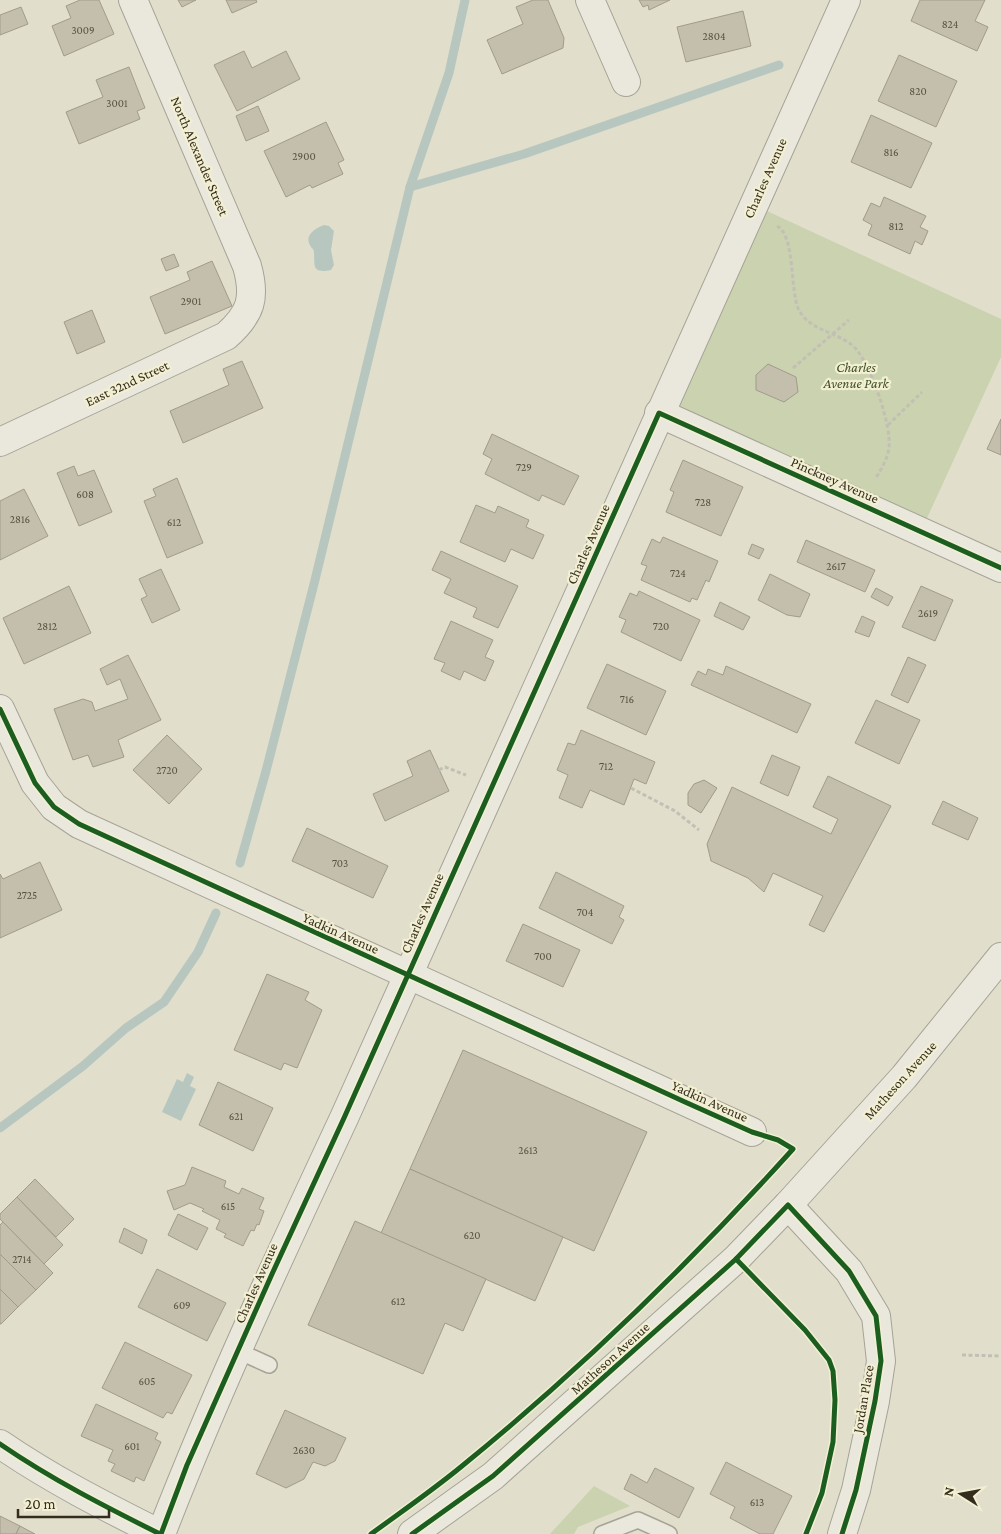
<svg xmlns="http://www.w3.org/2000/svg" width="1001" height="1534" viewBox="0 0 1001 1534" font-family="'Crimson Pro',serif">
	<rect width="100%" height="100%" fill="#e1dfcc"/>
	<!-- green -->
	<g fill="#cbd2af">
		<polygon points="758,207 1001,319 1001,357 922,529 665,411"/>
		<polygon points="594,1486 630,1506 578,1527 574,1534 550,1534"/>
	</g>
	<!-- water -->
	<g fill="#b7c7c0">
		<path d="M324,225L329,226L334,231L331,250L334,265L331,270C311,274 315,265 314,252C313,247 312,250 310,245C304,235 316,228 324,225Z"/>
		<polygon points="187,1073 194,1077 190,1086 196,1089 181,1121 162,1112 177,1079 183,1082"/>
	</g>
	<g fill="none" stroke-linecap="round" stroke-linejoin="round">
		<!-- stream -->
		<g stroke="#b7c7c0" stroke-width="9">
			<polyline points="410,187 524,154 779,65"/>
			<polyline points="240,863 266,771 315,580 410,187 449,73 465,0"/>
			<polyline points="0,1128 83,1066 126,1028 164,1002 198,952 216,913"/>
		</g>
	</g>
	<!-- building -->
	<g fill="#c4bead" stroke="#a19b8c">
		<polygon points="80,0 99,0 114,34 64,56 52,26 71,18 66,6"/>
		<polygon points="178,0 196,0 182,7"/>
		<polygon points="226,0 256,0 257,2 232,13"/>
		<polygon points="533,0 548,0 564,38 563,48 502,74 487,40 523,24 516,7"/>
		<polygon points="639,0 670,0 649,10 648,5 643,7"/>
		<polygon points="920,0 985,0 975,21 988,27 977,51 911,21"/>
		<polygon points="21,7 28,24 0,35 0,15"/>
		<polygon points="743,11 751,46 686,62 677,27"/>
		<polygon points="244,51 252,68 286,51 300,79 237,111 214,65"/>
		<polygon points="899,55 957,81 936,127 878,101"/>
		<polygon points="129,67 145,108 137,111 140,119 79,144 66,112 103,97 96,80"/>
		<polygon points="258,106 269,131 246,141 236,116"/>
		<polygon points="871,115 932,143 911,188 851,162"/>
		<polygon points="326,122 344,160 338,163 343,174 312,188 310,185 286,197 264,151"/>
		<polygon points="884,197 926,216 920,227 928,231 922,245 915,241 910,254 868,235 872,225 863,220 871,203 880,207"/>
		<polygon points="174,254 179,266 166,271 161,259"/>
		<polygon points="212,261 232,306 165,334 150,297 190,280 187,272"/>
		<polygon points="92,310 105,342 77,354 64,322"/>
		<polygon points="242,361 263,408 183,443 170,411 229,385 223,369"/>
		<polygon points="768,364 796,377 798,392 784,402 756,390 756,375"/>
		<polygon points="1001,419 1001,455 987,449"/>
		<polygon points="492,434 579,476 564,505 542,495 539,501 485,474 492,459 483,454"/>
		<polygon points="683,460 743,487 721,536 666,512 674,492 670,490"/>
		<polygon points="74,466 78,476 94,470 112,512 79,526 57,473"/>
		<polygon points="177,478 203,543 167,558 144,501 156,496 153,489"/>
		<polygon points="24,489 48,536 0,560 0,501"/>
		<polygon points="476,505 495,513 498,506 529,520 526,527 544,535 533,559 511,549 505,562 460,542"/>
		<polygon points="663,537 718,561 709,582 706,580 697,600 692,598 690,602 641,580 647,566 641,564 652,539 660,543"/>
		<polygon points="806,540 875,570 865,592 797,562"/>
		<polygon points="752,544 764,549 759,559 748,554"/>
		<polygon points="441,551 518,586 498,628 473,617 477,608 444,593 451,579 432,570"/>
		<polygon points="161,569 180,610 152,623 141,599 147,596 139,579"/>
		<polygon points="770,574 810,594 800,617 787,615 758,600"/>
		<polygon points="69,586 91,633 24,664 3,618"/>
		<polygon points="921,586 953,600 935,641 902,627"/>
		<polygon points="876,588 893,597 888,606 871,597"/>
		<polygon points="639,591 700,620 681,661 621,632 626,620 619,617 630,593 637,596"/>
		<polygon points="720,602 750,617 743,630 714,616"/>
		<polygon points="862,616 875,622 869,637 855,632"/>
		<polygon points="451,621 493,640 485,657 494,661 485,681 464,671 460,680 441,671 445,663 434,659"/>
		<polygon points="128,655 161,720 118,740 124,757 93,767 88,755 73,760 54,709 83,699 92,702 95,711 128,699 120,679 107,685 100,669"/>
		<polygon points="908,657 926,665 908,703 891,695"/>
		<polygon points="607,664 666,691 646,735 587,708"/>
		<polygon points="726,666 811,704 797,733 691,685 698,671 706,675 708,669 723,675"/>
		<polygon points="876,700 920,720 899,764 855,743"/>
		<polygon points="581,730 655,762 646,784 634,779 624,805 590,790 582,808 559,798 568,775 557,770 568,743 575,745"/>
		<polygon points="167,735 202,769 169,804 133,770"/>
		<polygon points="430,750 449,791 385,821 373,794 413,776 407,761"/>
		<polygon points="772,755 800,767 788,796 760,783"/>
		<polygon points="828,776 891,806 824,932 809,925 823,896 773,873 764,892 748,878 711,861 707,844 732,787 831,834 838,819 813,807"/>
		<polygon points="704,780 717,788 701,813 688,805 688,793 694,784"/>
		<polygon points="943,801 978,818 968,840 932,824"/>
		<polygon points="307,828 388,866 373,898 292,861"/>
		<polygon points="40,862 62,910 0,938 0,874 3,879"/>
		<polygon points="556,872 624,906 619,917 624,920 612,944 539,908"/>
		<polygon points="523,924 580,950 563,987 506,961"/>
		<polygon points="267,974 309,992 305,1000 322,1010 297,1068 284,1063 281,1070 234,1050"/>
		<polygon points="463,1050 647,1132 594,1251 410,1169"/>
		<polygon points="218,1082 273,1108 253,1151 199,1125"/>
		<polygon points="192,1167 226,1181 224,1187 239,1194 242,1188 264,1198 259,1209 264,1211 259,1225 257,1224 254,1231 251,1230 243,1246 224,1237 226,1234 216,1229 220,1220 202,1211 204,1209 190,1203 174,1210 167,1191 185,1185"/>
		<polygon points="410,1169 563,1237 535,1301 381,1233"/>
		<polygon points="35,1179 74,1219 56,1237 17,1197"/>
		<polygon points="17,1197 63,1245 44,1264 0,1219 0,1214"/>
		<polygon points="178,1214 208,1228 197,1250 168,1235"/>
		<polygon points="355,1221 486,1279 463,1331 445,1323 423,1374 308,1325"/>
		<polygon points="3,1222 53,1273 36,1290 0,1254 0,1225"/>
		<polygon points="124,1228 147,1240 142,1254 119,1242"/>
		<polygon points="0,1254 36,1290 18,1307 0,1289"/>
		<polygon points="157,1269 226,1303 207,1341 138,1307"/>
		<polygon points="0,1289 18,1307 1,1324 0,1324"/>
		<polygon points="125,1342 192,1375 172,1414 167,1412 163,1418 102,1388"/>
		<polygon points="96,1404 158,1433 155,1439 161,1442 144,1481 136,1477 134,1482 111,1471 115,1464 108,1461 113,1450 81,1436"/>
		<polygon points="285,1410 346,1438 335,1461 325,1466 313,1462 304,1479 286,1488 256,1474"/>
		<polygon points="726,1462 792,1496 773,1534 760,1534 730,1518 735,1507 710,1494"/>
		<polygon points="655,1468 694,1488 679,1518 624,1489 631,1474 647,1483"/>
		<polygon points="0,1516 20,1526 16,1534 0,1534"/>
		<polygon points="20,1526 35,1534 16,1534"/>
	</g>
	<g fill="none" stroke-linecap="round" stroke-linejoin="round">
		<defs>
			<g id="service">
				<polyline points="238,1351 269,1365"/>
				<polyline points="602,1534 638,1520 669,1534"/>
			</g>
			<g id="minor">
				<polyline points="590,0 626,82"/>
				<polyline points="659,413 1001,568"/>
				<path d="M0,442L226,336C251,314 256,298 247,266L133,0"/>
				<polyline points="0,709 35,783 54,807 79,824 752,1132"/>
				<path d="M161,1534C216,1392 280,1255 344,1118L846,0"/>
			</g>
			<g id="tertiary">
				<polyline points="788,1205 849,1271 876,1316 881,1361 875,1401 856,1490 842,1534"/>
				<path d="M0,1444C51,1479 104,1506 160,1534"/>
				<polyline points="412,1534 493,1476 736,1259 788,1205 904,1077 1001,957"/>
			</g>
		</defs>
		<!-- service casing -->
		<use href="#service" stroke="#a6a396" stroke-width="18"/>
		<!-- minor casing -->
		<use href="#minor" stroke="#a6a396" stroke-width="30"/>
		<!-- tertiary casing -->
		<use href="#tertiary" stroke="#a6a396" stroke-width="30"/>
		<!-- path -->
		<g stroke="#c2c0b4" stroke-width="3" stroke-dasharray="4 2.5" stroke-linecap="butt">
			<path d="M777,226C795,235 790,288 798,308C808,331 836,331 853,346C870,361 892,426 889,448C887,460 881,470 875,479"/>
			<polyline points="793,368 849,320"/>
			<polyline points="888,425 922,392"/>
			<polyline points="439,770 445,767 466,775"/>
			<polyline points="631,788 675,811 699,830"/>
			<polyline points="962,1355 1001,1356"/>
		</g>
		<!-- service -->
		<use href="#service" stroke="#eae8dd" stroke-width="15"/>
		<!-- minor -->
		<use href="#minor" stroke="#eae8dd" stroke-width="28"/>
		<!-- tertiary -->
		<use href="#tertiary" stroke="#eae8dd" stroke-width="28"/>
		<defs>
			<g id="cycleway">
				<path d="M0,709L35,783L54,807L79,824L685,1102L752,1132L778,1140L793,1149C691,1262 580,1370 462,1466C433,1490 401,1512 371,1534"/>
				<polyline points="736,1259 805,1330 829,1360 833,1371 835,1400 833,1442 822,1493 806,1534"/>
				<path d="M0,1444C51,1479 104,1506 160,1534"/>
				<polyline points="161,1534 187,1465 272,1274 344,1118 659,413 1001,568"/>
				<polyline points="412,1534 493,1476 736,1259 788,1205 849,1271 876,1316 881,1361 875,1401 856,1490 842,1534"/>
			</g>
		</defs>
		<!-- cycleway casing -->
		<use href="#cycleway" stroke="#f2efd2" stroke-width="8"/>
		<!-- cycleway -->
		<use href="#cycleway" stroke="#1b5e20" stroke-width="5"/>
	</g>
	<g text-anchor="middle" stroke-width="4.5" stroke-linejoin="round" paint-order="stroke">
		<!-- number labels -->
		<g font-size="11" fill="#585142">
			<text x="950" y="28">824</text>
			<text x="83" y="34">3009</text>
			<text x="714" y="40">2804</text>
			<text x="918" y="95">820</text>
			<text x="117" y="107">3001</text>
			<text x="891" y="156">816</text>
			<text x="304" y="160">2900</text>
			<text x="896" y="230">812</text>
			<text x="191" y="305">2901</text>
			<text x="524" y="471">729</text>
			<text x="85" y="498">608</text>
			<text x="703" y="506">728</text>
			<text x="20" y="523">2816</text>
			<text x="174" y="526">612</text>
			<text x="836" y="570">2617</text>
			<text x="678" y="577">724</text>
			<text x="928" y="617">2619</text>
			<text x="47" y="630">2812</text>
			<text x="661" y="630">720</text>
			<text x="627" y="703">716</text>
			<text x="606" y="770">712</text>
			<text x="167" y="774">2720</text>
			<text x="340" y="867">703</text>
			<text x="27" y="899">2725</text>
			<text x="585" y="916">704</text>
			<text x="543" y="960">700</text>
			<text x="236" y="1120">621</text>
			<text x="528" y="1154">2613</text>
			<text x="228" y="1210">615</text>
			<text x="472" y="1239">620</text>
			<text x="22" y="1263">2714</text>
			<text x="398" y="1305">612</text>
			<text x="182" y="1309">609</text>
			<text x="147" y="1385">605</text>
			<text x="132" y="1450">601</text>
			<text x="304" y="1454">2630</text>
			<text x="757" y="1506">613</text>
		</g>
		<!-- street labels -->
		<g font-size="14" fill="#342d1e" stroke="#f2efd2">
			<text transform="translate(200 156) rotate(67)" y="5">North Alexander Street</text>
			<text transform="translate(765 178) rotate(-66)" y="5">Charles Avenue</text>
			<text transform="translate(127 383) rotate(-25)" y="5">East 32nd Street</text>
			<text transform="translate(835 480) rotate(24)" y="5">Pinckney Avenue</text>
			<text transform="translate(588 544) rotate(-66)" y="5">Charles Avenue</text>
			<text transform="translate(422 913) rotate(-66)" y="5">Charles Avenue</text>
			<text transform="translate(341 933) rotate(24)" y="5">Yadkin Avenue</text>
			<text transform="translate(900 1080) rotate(-48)" y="5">Matheson Avenue</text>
			<text transform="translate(710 1101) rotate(24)" y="5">Yadkin Avenue</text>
			<text transform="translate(256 1283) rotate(-66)" y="5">Charles Avenue</text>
			<text transform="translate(610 1358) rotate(-42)" y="5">Matheson Avenue</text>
			<text transform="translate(863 1399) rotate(-80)" y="5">Jordan Place</text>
		</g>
		<!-- park labels -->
		<g font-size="14" font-style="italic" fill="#3d4f27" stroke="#f2efd2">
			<text x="856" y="372">Charles<tspan x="856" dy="16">Avenue Park</tspan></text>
		</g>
	</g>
	<!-- north arrow -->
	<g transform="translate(961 1494) rotate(281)" stroke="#f2efd2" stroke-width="4" paint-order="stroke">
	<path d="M0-4L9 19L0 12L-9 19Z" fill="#342d1e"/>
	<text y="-8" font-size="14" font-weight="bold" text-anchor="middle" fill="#342d1e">N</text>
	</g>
	<!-- scale -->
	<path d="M18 1509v8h91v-8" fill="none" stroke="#342d1e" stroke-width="2.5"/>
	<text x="25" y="1509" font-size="15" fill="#342d1e" stroke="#f2efd2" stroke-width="4" paint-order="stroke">20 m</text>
</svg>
